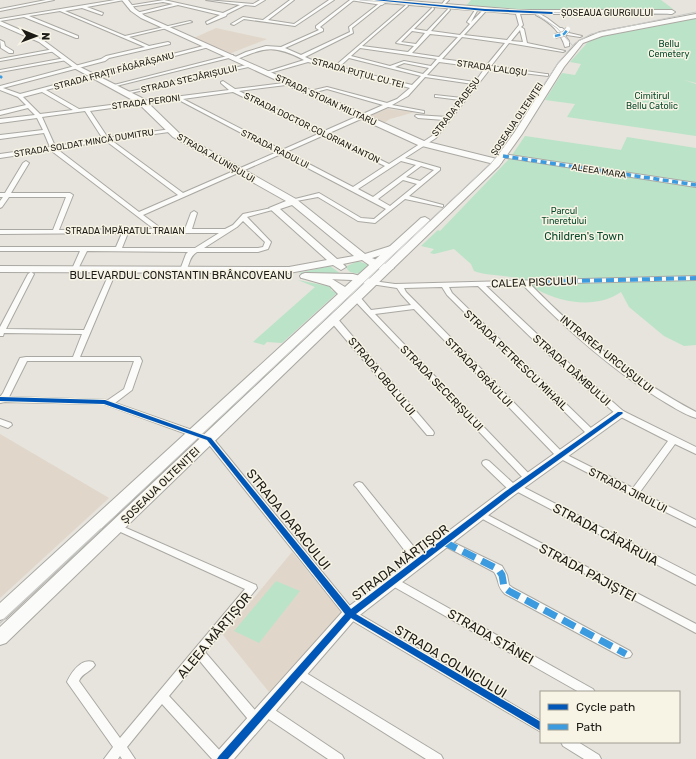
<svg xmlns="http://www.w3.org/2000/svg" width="696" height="759" viewBox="0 0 696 759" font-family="Rubik,sans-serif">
	<rect width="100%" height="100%" fill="#e6e4dc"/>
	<!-- education -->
	<g fill="#e1d6ca">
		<polygon points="216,28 267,39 229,54 194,38"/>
		<polygon points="387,109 415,112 390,119 382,124 367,117"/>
		<polygon points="0,434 109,498 0,598"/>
		<polygon points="292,552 341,612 269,692 223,635"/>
	</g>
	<!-- green -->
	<g fill="#bbe3c8">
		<polygon points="471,0 661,0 673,9 650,12 522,10 465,7"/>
		<polygon points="696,18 696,83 684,80 696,84 696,136 567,117 575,104 545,100 562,73 575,75 581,64 570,62 588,42 600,37"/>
		<path d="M525,136L621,150L627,137L696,148V345L684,346L664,336L629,307L621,292C597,309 562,303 538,290C533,287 530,282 525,281C509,274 491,277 474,271L471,264L454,249L434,254L430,253L434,249L421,246L438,230L440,231L510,158Z"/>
		<polygon points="358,261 369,265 359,274 350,272 347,269 347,266"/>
		<polygon points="330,266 341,274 301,274 299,273"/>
		<polygon points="298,280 332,287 331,290 337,293 282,343 267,342 264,345 253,342 315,287"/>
		<polygon points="276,581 300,591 259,643 234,631"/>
	</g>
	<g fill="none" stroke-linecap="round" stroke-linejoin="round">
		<defs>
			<g id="street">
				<polygon points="46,0 54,0 0,11 0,9"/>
				<path d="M115,0H124L87,7L103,13L102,15L82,8L65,11L125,36L190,21L192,22L129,37L149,46L168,42L170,43V44L109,58L105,61L3,88L20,94L207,45H209V47L46,90L79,109L229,90L221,83V82L223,81L235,89L292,82H294V84L239,91L322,132L383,105L327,89L312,93H310V91L327,87L387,103L397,99L410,88L308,62L266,74V72L304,60C274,45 267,47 237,59L233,58L246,52L266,46L281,47L319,30L316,28V26L350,0H354L320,27L323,29V31L285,48L301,55L350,32L349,27L381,2L382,4L352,28L353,33L305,57L312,60L335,66L407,4L408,6L362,46L408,52L414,46L396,43L433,7L434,9L414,29L427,31L449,8L450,10L431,31L460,35L470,24L467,22L475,10L477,11L471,22L482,11L485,12L464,35L507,40L519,25L516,14L518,13L520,14L523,25L521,27L524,29L527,43L565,51L563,52L509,43L491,66L546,74H548V76L490,69L436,138L405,158L440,168V170L409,196L443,205V207L405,199L375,223L358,221L318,197L291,202V200L319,193L361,218L374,219L386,209L281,154L143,215L162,229H185L191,213L194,211L197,213L192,229H225L233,225L243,214L276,207V209L247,217L271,242L268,249L258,252H197C187,258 191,268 183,272L180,270L186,254L188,252L87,251L78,269L75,271L72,269L80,251H0V247H116L122,233L0,234V230H53L66,197H9L2,207L0,208V201L3,197H0V193H5L23,163L26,161L29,163L11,193H70L73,195L59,230L154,229L53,152L52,150L0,158V154L50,147L44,133L0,139V135L43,130L37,118L0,123V119L35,115L28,108L0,115V111L26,105L18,97L0,90V86L101,59L106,56L145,47L60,11L29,16L78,36V38H76L24,17L0,21V19ZM520,30L523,42L511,41ZM412,31L425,33L416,44L401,42ZM430,34L458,37L439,57L412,53ZM462,37L505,43L487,65L442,59ZM360,48L437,59L431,66L404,61L390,66L351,56ZM349,58L421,76L412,85L339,67ZM439,62L485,68L475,82L427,75ZM404,63L429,68L423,74L395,67ZM425,77L473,84L462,98L435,95V97H437L460,100L447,117L416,115L415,116L418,118L444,120L432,136L389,164L327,134L388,107L424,113V111L392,105L408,96ZM42,92L73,110L40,114L23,97ZM233,92L318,134L282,150L183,99ZM177,99L277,152L183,193L111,140L169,132L172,130L171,129L108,138L90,111ZM85,111L103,139L55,146L42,117ZM322,136L385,166L353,187L286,152ZM106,141L178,195L139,212L57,149ZM401,161L416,165L373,197L358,189ZM421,166L434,170L420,181L406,177ZM403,180L417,184L390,206L378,199ZM243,221L265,242L263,247L258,248H204L237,227ZM128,233H219L195,248H122Z"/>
				<polygon points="164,0 223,13 240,5 206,0 253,4 260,0 265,0 255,6 245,5 227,14 226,16 207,24 206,22 220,15 178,5 137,15 136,13 173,4 163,2 129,7 127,6"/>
				<polygon points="290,0 294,0 268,20 294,24 329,0 334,0 295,26 244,19 234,25 231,24 243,17 263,20"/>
				<polygon points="445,0 449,0 442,7 440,7"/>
				<path d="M536,13H538L547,18L560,28H562L569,33L582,36L580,37L567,35L563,33L569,41V46L565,47C561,32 550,22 536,15Z"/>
				<polygon points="0,40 4,42 5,46 13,51 13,53 9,53 1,48"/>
				<polygon points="54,49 56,50 56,51 0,61 0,59"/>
				<polygon points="231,55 233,55 233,57 112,87 110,86"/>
				<polygon points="65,58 67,58 67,60 0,72 0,70"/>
				<polygon points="251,64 253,65 253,66 126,94 124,93"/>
				<polygon points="503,154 696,183 696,187 501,157 501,155"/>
				<path d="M31,272L34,274L6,329L84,330L109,274L112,272L114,273L115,274L80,357H140L142,361L132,390L115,403L212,437L354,611L541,721V732L346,617L206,441L104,404L5,402L0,403V397L3,393L20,358L26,357H73L82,334L4,333L3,336H0V327L28,274ZM27,361H134L124,389L108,400L9,397Z"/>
				<path d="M696,276V280L530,284C580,335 633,379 696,412V418C683,414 670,405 658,398C608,367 564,327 523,285L486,286L553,349L623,411L696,447V454L675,444L640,492L696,520V527L635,497L631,496L629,494L557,457L414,309L375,314L533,478L531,480H525L353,299L357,297H360L371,310L411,305L401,294L397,288L371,284L370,283L371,282L373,281L395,284ZM478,286L547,353L617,415L668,441L633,488L563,453L419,305L406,292L404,288L442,287L447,295L588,435H594L595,433L594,431L452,293L449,287Z"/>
				<polygon points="331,318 337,318 433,431 434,433 433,435 427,435 331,322 330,320"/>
				<polygon points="0,419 11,423 12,425 8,428 0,425"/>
				<polygon points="486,460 489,461 514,484 519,485 696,576 696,585 516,491 510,491 483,465 482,463 483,461"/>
				<polygon points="359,482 362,483 423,558 424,561 423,564 419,565 415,564 356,487 354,485 356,483"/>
				<polygon points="480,511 696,624 696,633 477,516 475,514 477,512"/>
				<path d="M117,524L256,585L257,588L205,652L260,716L262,720L260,724L256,725L252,724L199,660L169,696L224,755L226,759H212L162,704L127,747L135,759H122L120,756L118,759H104L113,747L67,682C71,673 81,658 93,662L95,665C91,672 82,673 79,681L120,738L245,589L114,529L112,527L114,525Z"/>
				<path d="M444,538L502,566L507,575L509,585L513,588L630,651L632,654L630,657L626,658L622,657L505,594C496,586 500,580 494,572L441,544L439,542L441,540Z"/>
				<polygon points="393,577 593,689 595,692 579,692 389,584 388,581 389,578"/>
				<polygon points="298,668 441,755 443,759 426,759 294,676 292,673 294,670"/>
				<polygon points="265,705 269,706 342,755 344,759 328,759 261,714 259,710 261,706"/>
				<polygon points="561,742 578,742 599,755 601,759 584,759 563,746"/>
			</g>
			<g id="secondary">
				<polygon points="122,0 128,0 135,9 145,16 424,141 501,160 502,162 498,165 418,145 141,18 131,11"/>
				<path d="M0,21L43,40L78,66L144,99L179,133L296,199L365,254L394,245L397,246L399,248L397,250L372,258L394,268L389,271L372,267L362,260L343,264L346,267L341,270L333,265L289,273L0,272V266L289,267L327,260L269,208L286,201L173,137L138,103L74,68L39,42L0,25ZM292,205L349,252L354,256L337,259L280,209Z"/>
				<polygon points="305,273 353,274 374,280 375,282 370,285 352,280 301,278 300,276"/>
				<polygon points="620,409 626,413 624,416 513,496 356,618 234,759 213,759 216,753 344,610 503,490 616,410"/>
			</g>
			<g id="primary">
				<polygon points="350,0 397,0 518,10 672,10 675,12 672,14 518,14 385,3 382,5"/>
				<polygon points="696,14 696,18 602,36 583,43 564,67 522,134 499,166 6,643 0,645 0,627 493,162 514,133 558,64 579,41 600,32"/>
				<polygon points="425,217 430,220 429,222 6,618 0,620 0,603 338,294 330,286 302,278 300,276 302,274 306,273 332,279 345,287 421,218"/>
			</g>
		</defs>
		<!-- street casing -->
		<use href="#street" stroke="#aaa8a2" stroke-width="2"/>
		<!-- secondary casing -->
		<use href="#secondary" stroke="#aaa8a2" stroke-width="2"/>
		<!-- primary casing -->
		<use href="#primary" stroke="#aaa8a2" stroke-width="2"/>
		<!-- street -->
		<use href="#street" fill="#fbfbfa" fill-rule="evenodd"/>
		<!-- secondary -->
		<use href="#secondary" fill="#fbfbfa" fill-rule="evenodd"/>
		<!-- primary -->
		<use href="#primary" fill="#fbfbfa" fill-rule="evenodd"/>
		<!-- tram-far1 -->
		<g stroke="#cacac8" stroke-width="1">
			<polyline points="360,0 508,12 668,14"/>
			<polyline points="536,14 557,28 573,46"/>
			<polyline points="100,530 493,161 558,63 575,43 591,34 696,12"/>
		</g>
		<!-- tram -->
		<polyline stroke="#cacac8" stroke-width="1.5" points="0,623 101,529"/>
		<defs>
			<polyline id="street-bridge" points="555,36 564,34 568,29"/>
		</defs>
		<!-- street-bridge casing -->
		<use href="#street-bridge" stroke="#aaa8a2" stroke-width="5.5" stroke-linecap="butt"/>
		<!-- street-bridge -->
		<use href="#street-bridge" stroke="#fbfbfa" stroke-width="4.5"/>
		<!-- quiet-far3 -->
		<g stroke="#3c9bdf" stroke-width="2.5" stroke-dasharray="5.5 2.5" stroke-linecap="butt">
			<polyline points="555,36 564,34 568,29"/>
			<polyline points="0,76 2,78"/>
		</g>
		<!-- quiet-far2 -->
		<polyline stroke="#3c9bdf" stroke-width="3.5" stroke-dasharray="6 3.5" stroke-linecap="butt" points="503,156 696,185"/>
		<!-- quiet-far1 -->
		<polyline stroke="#3c9bdf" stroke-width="4" stroke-dasharray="8 4" stroke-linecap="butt" points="534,282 696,278"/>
		<!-- quiet -->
		<polyline stroke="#3c9bdf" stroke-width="7" stroke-dasharray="14 7" stroke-linecap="butt" points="444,542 498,569 502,575 504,587 509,591 626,654"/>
		<defs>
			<g id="cycleway">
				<polygon points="374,0 384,0 485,9 552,12 553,13 552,14 485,11"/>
				<polygon points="0,397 105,400 211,438 351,609 506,491 618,412 622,412 623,413 622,414 510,495 356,614 541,722 541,731 351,618 228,759 217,759 219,756 345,614 207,440 104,404 0,401"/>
			</g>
		</defs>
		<!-- cycleway casing -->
		<use href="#cycleway" stroke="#f8f4e5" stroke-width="2"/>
		<!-- cycleway -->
		<use href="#cycleway" fill="#0057b8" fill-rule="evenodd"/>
	</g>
	<g text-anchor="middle" stroke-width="3" stroke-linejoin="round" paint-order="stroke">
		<!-- far-street labels -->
		<g font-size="9" fill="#1c1b16" stroke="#f8f4e5">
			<text x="607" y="16">ȘOSEAUA GIURGIULUI</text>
			<text transform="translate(492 68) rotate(8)" y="3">STRADA LALOȘU</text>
			<text transform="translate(114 71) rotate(-15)" y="3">STRADA FRAȚII FĂGĂRĂȘANU</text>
			<text transform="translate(358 73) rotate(15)" y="3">STRADA PUȚUL CU TEI</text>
			<text transform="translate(189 79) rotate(-13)" y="3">STRADA STEJĂRIȘULUI</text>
			<text transform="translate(326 100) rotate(25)" y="3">STRADA STOIAN MILITARU</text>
			<text transform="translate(146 102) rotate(-7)" y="3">STRADA PERONI</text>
			<text transform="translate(456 107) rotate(-52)" y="3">STRADA PADEȘU</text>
			<text transform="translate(517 119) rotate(-56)" y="3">ȘOSEAUA OLTENIȚEI</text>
			<text transform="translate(312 128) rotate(26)" y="3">STRADA DOCTOR COLORIAN ANTON</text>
			<text transform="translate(84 143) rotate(-9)" y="3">STRADA SOLDAT MINCĂ DUMITRU</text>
			<text transform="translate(275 149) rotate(27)" y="3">STRADA RADULUI</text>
			<text transform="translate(216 158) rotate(30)" y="3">STRADA ALUNIȘULUI</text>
			<text transform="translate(599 171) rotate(9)" y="3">ALEEA MARA</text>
			<text x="125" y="234">STRADA ÎMPĂRATUL TRAIAN</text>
		</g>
		<!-- far-park labels -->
		<g font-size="9" fill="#09492d" stroke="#f8f4e5">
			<text x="669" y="47">Bellu<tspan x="669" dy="10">Cemetery</tspan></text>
			<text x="652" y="99">Cimitirul<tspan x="652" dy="10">Bellu Catolic</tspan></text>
			<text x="564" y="214">Parcul<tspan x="564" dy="10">Tineretului</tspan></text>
		</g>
		<!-- park labels -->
		<g font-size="11" fill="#09492d" stroke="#f8f4e5">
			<text x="584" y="240">Children's Town</text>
		</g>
		<!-- street labels -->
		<g font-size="11" fill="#1c1b16" stroke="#f8f4e5">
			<text x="181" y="279">BULEVARDUL CONSTANTIN BRÂNCOVEANU</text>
			<text transform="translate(534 282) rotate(-2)" y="4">CALEA PISCULUI</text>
			<text transform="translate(607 354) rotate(39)" y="4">INTRAREA URCUȘULUI</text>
			<text transform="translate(516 360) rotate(44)" y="4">STRADA PETRESCU MIHAIL</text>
			<text transform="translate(572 370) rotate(42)" y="4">STRADA DÂMBULUI</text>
			<text transform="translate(479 372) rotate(46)" y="4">STRADA GRÂULUI</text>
			<text transform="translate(382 376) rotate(50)" y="4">STRADA OBOLULUI</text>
			<text transform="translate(442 388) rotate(46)" y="4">STRADA SECERIȘULUI</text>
			<text transform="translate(160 485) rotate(-44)" y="4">ȘOSEAUA OLTENIȚEI</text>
			<text transform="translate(628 490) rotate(27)" y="4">STRADA JIRULUI</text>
		</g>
		<!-- near-street labels -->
		<g font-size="13" fill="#1c1b16" stroke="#f8f4e5">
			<text transform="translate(289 519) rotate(51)" y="5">STRADA DARACULUI</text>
			<text transform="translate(606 534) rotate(28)" y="5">STRADA CĂRĂRUIA</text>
			<text transform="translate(400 562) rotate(-37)" y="5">STRADA MĂRȚIȘOR</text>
			<text transform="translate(588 572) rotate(28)" y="5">STRADA PAJIȘTEI</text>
			<text transform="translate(214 635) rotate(-50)" y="5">ALEEA MĂRȚIȘOR</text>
			<text transform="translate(491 636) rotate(30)" y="5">STRADA STÂNEI</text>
			<text transform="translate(451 661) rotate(31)" y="5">STRADA COLNICULUI</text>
		</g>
	</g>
	<!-- legend -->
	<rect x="540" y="691" width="140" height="52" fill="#f8f4e5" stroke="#a09d92"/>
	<rect x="548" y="704" width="20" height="6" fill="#0057b8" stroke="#a09d92"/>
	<text x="576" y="711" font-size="12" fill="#1c1b16">Cycle path</text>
	<rect x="548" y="724" width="20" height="6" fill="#3c9bdf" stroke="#a09d92"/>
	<text x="576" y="731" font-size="12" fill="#1c1b16">Path</text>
	<!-- north arrow -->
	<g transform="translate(36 36) rotate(91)" stroke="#f8f4e5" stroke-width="3" paint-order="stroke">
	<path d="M0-3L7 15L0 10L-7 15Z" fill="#1c1b16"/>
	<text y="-6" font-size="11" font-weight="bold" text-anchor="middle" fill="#1c1b16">N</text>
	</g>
</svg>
